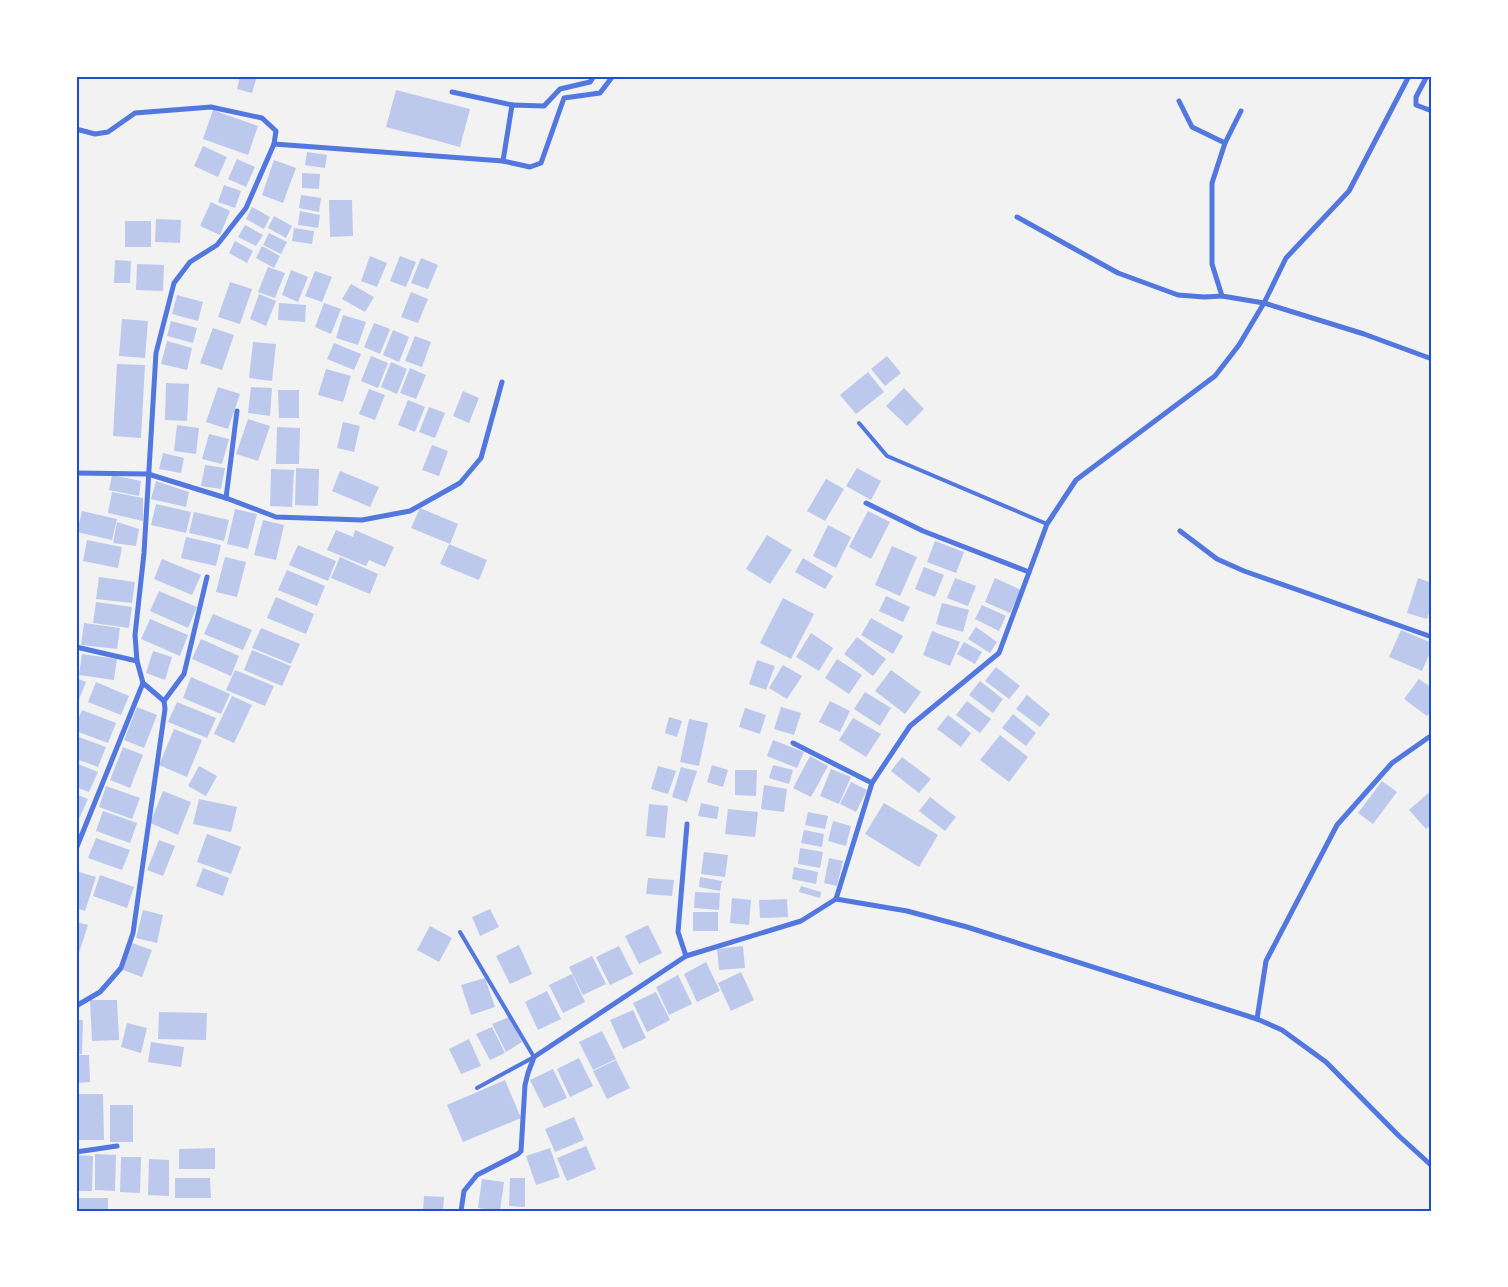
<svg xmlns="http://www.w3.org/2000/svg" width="1508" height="1287" viewBox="0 0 1508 1287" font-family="Overpass,sans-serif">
	<rect width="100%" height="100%" fill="#f2f2f2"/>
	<!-- building -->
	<g fill="#bdc9ec">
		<polygon points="240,76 257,76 252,93 237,89"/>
		<polygon points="396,90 470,109 460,147 386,127"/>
		<polygon points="213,110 258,126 248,155 203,139"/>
		<polygon points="203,146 227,157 218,177 194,166"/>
		<polygon points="307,152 327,155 325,168 305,165"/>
		<polygon points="237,159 255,167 246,187 228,179"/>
		<polygon points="274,160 296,168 283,203 262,195"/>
		<polygon points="302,173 320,174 319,189 302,188"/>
		<polygon points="224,185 241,191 235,208 218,202"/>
		<polygon points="301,195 321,198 319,212 299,208"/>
		<polygon points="329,200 352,200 353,236 330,237"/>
		<polygon points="211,202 230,211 220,235 200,226"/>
		<polygon points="252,207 270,217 264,229 246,219"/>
		<polygon points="300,211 320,215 318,228 298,225"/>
		<polygon points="274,216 292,226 286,238 268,228"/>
		<polygon points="156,219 181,220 180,243 155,242"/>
		<rect x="125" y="221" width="26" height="26"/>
		<polygon points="245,225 263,235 256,246 238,237"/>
		<polygon points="294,228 314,231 312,244 292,241"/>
		<polygon points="269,233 287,242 281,254 263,245"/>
		<polygon points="235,241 253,251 247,263 229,253"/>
		<polygon points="262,246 280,256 274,268 256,258"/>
		<polygon points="370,256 387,263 377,287 361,281"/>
		<polygon points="400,256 416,262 406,287 390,281"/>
		<polygon points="421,258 438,265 428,289 411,283"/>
		<polygon points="115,260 131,261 130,283 114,283"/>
		<polygon points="137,264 164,265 163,291 136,290"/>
		<polygon points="268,267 285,273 275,298 258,292"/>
		<polygon points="291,270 308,277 298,302 282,295"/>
		<polygon points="315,271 332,277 322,302 305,296"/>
		<polygon points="230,282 252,289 240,324 218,317"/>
		<polygon points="351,284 374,297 365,312 342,299"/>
		<polygon points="411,292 428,299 418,323 401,317"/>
		<polygon points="259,294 276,301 266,326 250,319"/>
		<polygon points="177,295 203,302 198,321 172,314"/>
		<polygon points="279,303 306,305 305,322 278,320"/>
		<polygon points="324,303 341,309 331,334 315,327"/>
		<polygon points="343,315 366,322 358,345 336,338"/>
		<polygon points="122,319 148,321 145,358 119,356"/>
		<polygon points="171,321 197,328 193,343 167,336"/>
		<polygon points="374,323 390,329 380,354 364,347"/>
		<polygon points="213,328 234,335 222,370 200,363"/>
		<polygon points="393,330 409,337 399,362 383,355"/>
		<polygon points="415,336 431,342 422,367 405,361"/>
		<polygon points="167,341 192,348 187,370 161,364"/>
		<polygon points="253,342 276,344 272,381 249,378"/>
		<polygon points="334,343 361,354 354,370 327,359"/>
		<polygon points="371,356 388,363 378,388 361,381"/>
		<polygon points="887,356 901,373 885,386 871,369"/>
		<polygon points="391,362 407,369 397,394 381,387"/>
		<polygon points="117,364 145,365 141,438 113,436"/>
		<polygon points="410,368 426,375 416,399 400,393"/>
		<polygon points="326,369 351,376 343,402 318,395"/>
		<polygon points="868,372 884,392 856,414 840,395"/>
		<polygon points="166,383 189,384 187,421 165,420"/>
		<polygon points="218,387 240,394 228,429 206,422"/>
		<polygon points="251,387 272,388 270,416 248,413"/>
		<polygon points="904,388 924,409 907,426 886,406"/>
		<polygon points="369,389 385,395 375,420 359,414"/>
		<polygon points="278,390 299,390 299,418 279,418"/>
		<polygon points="463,391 479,398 469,423 453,416"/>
		<polygon points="408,400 425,407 415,432 398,425"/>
		<polygon points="429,407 445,413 435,438 419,432"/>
		<polygon points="248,419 270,426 258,461 236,454"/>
		<polygon points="343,422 360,426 354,452 337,448"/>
		<polygon points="177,425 199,428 196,454 174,451"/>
		<polygon points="277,427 300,428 299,464 276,464"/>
		<polygon points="209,434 229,439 222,464 202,459"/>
		<polygon points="432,445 448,451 439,476 422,470"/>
		<polygon points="163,453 184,458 181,473 159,469"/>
		<polygon points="205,465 225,468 221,489 201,486"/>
		<polygon points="296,468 319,469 318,506 295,505"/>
		<polygon points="857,468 881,481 871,500 846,486"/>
		<polygon points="271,469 294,470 292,507 270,506"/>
		<polygon points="340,471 379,487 370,507 332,491"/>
		<polygon points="112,475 141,481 139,496 109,490"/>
		<polygon points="826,479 844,489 825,521 807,511"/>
		<polygon points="156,481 189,492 186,507 151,499"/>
		<polygon points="112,492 143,498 143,521 108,513"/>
		<polygon points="156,504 191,512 186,533 151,525"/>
		<polygon points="420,508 458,524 450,544 411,528"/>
		<polygon points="235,509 257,514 248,549 227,544"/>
		<polygon points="82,511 117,519 112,540 77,532"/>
		<polygon points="868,511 890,522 871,559 849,547"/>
		<polygon points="194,512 229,520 224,541 189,533"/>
		<polygon points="263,520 284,525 276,560 254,555"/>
		<polygon points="117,522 139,529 136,546 113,543"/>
		<polygon points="828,525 851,537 836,568 813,556"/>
		<polygon points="336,530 353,537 355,530 394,547 385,567 369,560 366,566 327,550"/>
		<polygon points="767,535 792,550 770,584 746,569"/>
		<polygon points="186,537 221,545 216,566 181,558"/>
		<polygon points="87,540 122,547 118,568 83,561"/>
		<polygon points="935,541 964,552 956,573 927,562"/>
		<polygon points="449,544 487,560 479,580 440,564"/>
		<polygon points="298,545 336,561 328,581 289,565"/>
		<polygon points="892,546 917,557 900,596 875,585"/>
		<polygon points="225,557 246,562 237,597 216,592"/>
		<polygon points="340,557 378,574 370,594 331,578"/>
		<polygon points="803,558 833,576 825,589 795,572"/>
		<polygon points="162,559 201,575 192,595 154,579"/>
		<polygon points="924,567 944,575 935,597 915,589"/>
		<polygon points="287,570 325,586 317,606 278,590"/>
		<polygon points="99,577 135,582 132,603 96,599"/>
		<polygon points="955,578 976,586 968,606 947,598"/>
		<polygon points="995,578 1021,590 1010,613 985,602"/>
		<polygon points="1418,578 1432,583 1432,604 1427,619 1407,613"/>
		<polygon points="159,591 197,607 188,628 150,611"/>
		<polygon points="886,596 910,607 903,622 879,611"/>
		<polygon points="276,597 314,614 306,634 267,618"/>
		<polygon points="783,598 814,614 791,659 760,643"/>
		<polygon points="96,602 132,607 129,628 93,623"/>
		<polygon points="942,603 969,610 963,632 936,624"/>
		<polygon points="982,605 1006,616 999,631 975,619"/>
		<polygon points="213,614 252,630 243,650 204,634"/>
		<polygon points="871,618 903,636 893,654 861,635"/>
		<polygon points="150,619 188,635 180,656 141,639"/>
		<polygon points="84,623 120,628 117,649 81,645"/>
		<polygon points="976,627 997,642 990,653 968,639"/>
		<polygon points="261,628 300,644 291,664 252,648"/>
		<polygon points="1401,630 1432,643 1432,648 1422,671 1389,657"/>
		<polygon points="932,631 960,642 950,666 923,655"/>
		<polygon points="811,633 833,648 819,671 796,657"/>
		<polygon points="857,637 886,659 873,676 844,654"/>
		<polygon points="201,639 239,656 231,676 192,659"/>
		<polygon points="964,642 982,652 975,664 957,654"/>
		<polygon points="252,650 291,666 282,686 244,670"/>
		<polygon points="153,651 172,657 165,680 146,673"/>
		<polygon points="82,654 117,659 114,680 79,675"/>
		<polygon points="837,659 862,675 849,694 825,678"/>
		<polygon points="757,660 775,666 766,690 749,684"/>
		<polygon points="783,665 802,676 787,699 769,688"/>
		<polygon points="996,667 1020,686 1009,699 985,681"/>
		<polygon points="235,670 274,686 265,706 226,690"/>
		<polygon points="891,670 921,692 905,714 875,691"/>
		<polygon points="191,677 230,694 221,714 183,698"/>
		<polygon points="76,678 86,682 78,702 76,701"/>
		<polygon points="1419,679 1432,688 1432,710 1427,716 1404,699"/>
		<polygon points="980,681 1003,699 993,713 969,695"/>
		<polygon points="96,682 129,696 121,715 88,702"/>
		<polygon points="865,692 891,708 880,726 854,709"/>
		<polygon points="1027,695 1050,714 1040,727 1016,709"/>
		<polygon points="232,696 252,705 234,743 214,734"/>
		<polygon points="830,701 850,711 840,732 819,722"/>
		<polygon points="967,701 991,719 980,733 956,715"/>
		<polygon points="177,702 216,718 207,738 168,722"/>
		<polygon points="137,707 157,715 144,748 124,740"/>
		<polygon points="781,707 801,713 794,735 774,729"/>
		<polygon points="745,708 766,715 760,734 739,727"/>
		<polygon points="82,710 116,723 108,743 76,731 76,725"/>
		<polygon points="1013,714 1036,733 1026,746 1002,728"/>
		<polygon points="948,715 971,733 961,747 937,729"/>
		<polygon points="669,717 682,721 677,737 665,733"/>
		<polygon points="853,718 881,734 866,757 839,740"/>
		<polygon points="689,719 708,723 699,766 680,762"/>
		<polygon points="174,729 202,740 187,777 159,765"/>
		<polygon points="1000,735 1028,757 1009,782 980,760"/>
		<polygon points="76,736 106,747 98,767 76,759"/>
		<polygon points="773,740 804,752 797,768 767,756"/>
		<polygon points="123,747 143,755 130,788 110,780"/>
		<polygon points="810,756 828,766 811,797 793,788"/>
		<polygon points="902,757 931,779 919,793 891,771"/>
		<polygon points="76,763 98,772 89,792 76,787"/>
		<polygon points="712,765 728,770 723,787 707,782"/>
		<polygon points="773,765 793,770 789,784 769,778"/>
		<polygon points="199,766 217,776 206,796 188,786"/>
		<polygon points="658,766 676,771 668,794 651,789"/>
		<polygon points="681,767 697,771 687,802 672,797"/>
		<polygon points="831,769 851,777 839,804 820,796"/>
		<polygon points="735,770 757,770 756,796 735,795"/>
		<polygon points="1382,781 1397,792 1373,824 1358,813"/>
		<polygon points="851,782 867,790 856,812 840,804"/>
		<polygon points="764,785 787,789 784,812 761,809"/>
		<polygon points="106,786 140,798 132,819 99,807"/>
		<polygon points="1432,790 1432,824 1426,829 1409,810"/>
		<polygon points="163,791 191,802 178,835 150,823"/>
		<polygon points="76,794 88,799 79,819 76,818"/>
		<polygon points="930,797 956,817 945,831 919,811"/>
		<polygon points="199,799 237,807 231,832 193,824"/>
		<polygon points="701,803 719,807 717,819 698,816"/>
		<polygon points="884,803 938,835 919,867 865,834"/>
		<polygon points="649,804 668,806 665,838 646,836"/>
		<polygon points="728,809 758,812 755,837 725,834"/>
		<polygon points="103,811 137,823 130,843 96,831"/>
		<polygon points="808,812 828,816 825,829 805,825"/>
		<polygon points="833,821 851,826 846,846 828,841"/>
		<polygon points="804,830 824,834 822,847 801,843"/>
		<polygon points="207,834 241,847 231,874 197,862"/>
		<polygon points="96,838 130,850 122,870 88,858"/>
		<polygon points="159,840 175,846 163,876 147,870"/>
		<polygon points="800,848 823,852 820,868 798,864"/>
		<polygon points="704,852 728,855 725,877 701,874"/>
		<polygon points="829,858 843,861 837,886 824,883"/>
		<polygon points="794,867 818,872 816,884 792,879"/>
		<polygon points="203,868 229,878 223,896 196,886"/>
		<polygon points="76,871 96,877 85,911 76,908"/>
		<polygon points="100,875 134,887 127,908 93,896"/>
		<polygon points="700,877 722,881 720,891 699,887"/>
		<polygon points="648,878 674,880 672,896 646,894"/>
		<polygon points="801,886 821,892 820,898 799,892"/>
		<polygon points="695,892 720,893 719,910 694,908"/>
		<polygon points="732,898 751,900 749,925 730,923"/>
		<polygon points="787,899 788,917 760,918 759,900"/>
		<polygon points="490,909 499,927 480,936 472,917"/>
		<polygon points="143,910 163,915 157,943 136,938"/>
		<rect x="693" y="912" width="25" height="19"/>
		<polygon points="76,922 88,925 77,959 76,959"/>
		<polygon points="648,925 662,953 639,964 625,936"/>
		<polygon points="430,926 452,938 439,962 417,950"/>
		<polygon points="132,943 152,950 142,977 123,970"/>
		<polygon points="519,945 532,974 510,984 496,956"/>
		<polygon points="619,946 633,974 610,985 596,957"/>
		<polygon points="743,946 745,968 719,970 717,949"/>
		<polygon points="592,956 606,984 583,995 569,967"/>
		<polygon points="706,962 720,991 697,1002 684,974"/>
		<polygon points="741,972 754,1000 731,1011 718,983"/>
		<polygon points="572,974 585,1002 563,1013 549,985"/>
		<polygon points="678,975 692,1004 669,1015 656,987"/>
		<polygon points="485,978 495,1007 471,1015 461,985"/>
		<polygon points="547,991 561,1019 538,1030 525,1002"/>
		<polygon points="656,992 670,1020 647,1032 633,1003"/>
		<polygon points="90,1000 117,1000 119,1040 92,1041"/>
		<polygon points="633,1010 646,1038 623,1049 610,1020"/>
		<polygon points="159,1012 207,1013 206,1040 158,1039"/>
		<polygon points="509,1017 522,1042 506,1052 492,1024"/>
		<polygon points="76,1020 83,1020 82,1054 76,1054"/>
		<polygon points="127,1023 147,1028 141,1053 121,1047"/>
		<polygon points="492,1027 505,1053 490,1060 476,1034"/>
		<polygon points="602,1031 616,1059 593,1070 579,1042"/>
		<polygon points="469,1039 481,1066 461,1074 449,1049"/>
		<polygon points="151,1042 184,1047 181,1067 148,1062"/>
		<polygon points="76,1055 89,1055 90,1082 76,1083"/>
		<polygon points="579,1058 593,1086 570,1097 557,1069"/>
		<polygon points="616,1060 630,1088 607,1099 593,1071"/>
		<polygon points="553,1069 567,1098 544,1108 530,1080"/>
		<polygon points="505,1080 521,1118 463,1142 447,1105"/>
		<polygon points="76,1094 103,1094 104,1140 76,1140"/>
		<rect x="110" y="1105" width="23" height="37"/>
		<polygon points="574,1117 584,1140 555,1152 545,1129"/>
		<polygon points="586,1146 596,1169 567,1181 557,1158"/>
		<polygon points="215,1148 215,1169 179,1169 179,1149"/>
		<polygon points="550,1148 560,1177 536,1185 526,1156"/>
		<polygon points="95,1154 116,1155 115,1191 95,1190"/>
		<polygon points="76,1155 93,1156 92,1191 76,1191"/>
		<polygon points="121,1157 141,1157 140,1193 120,1192"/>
		<polygon points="149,1159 169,1160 169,1196 148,1195"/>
		<polygon points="175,1178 210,1178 211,1198 175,1198"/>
		<polygon points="510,1178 525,1178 525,1207 509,1206"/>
		<polygon points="482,1179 504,1182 500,1211 478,1208"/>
		<polygon points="424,1196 444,1197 443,1211 423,1211"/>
		<rect x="76" y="1198" width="32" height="13"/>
	</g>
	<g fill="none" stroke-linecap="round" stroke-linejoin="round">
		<!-- service -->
		<g stroke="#5277de" stroke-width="4">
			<polyline points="859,423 887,456 1047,524"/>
			<polyline points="460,932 534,1057 477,1088"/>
		</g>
		<!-- minor -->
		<g stroke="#5277de" stroke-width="5">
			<polyline points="1427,76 1416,97 1416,105 1432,111"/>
			<polyline points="452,92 512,105"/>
			<polyline points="1179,101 1192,127 1225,143"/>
			<polyline points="1241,111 1225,143 1212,183 1212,264 1222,296 1264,303 1364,334 1432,359"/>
			<polyline points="76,129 95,134 108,132 135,113 211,107 262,118 276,131 274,144 246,208 217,245 190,262 174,283 156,353 144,553 135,635 137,661 143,683 164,701 165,709 133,933 121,968 100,992 76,1006"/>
			<polyline points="274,144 503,161 512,105 544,106 560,89 590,82 594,76"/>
			<polyline points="503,161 530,167 541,163 564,98 600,93 613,76"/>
			<polyline points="1017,217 1118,273 1178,295 1204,297 1222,296"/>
			<polyline points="76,473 148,474 226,498 276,517 362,520 410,511 460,483 481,458 502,382"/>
			<polyline points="226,498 237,411"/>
			<polyline points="866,503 923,531 1029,572"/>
			<polyline points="1180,531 1217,559 1244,571 1432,637"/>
			<polyline points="76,647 137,661"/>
			<polyline points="164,701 184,674 207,577"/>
			<polyline points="793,743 872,783"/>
			<polyline points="76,849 143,683"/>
			<polyline points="836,899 872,783 910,726 999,653 1047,524 1076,480 1215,376 1239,345 1264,303 1286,258 1349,191 1409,76"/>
			<polyline points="836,899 907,911 967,927 1257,1019 1282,1030 1326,1062 1399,1136 1432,1166"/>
			<polyline points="686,956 678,932 687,824"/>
			<polyline points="1257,1019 1266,961 1337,825 1392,763 1432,735"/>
			<polyline points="76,1152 117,1146"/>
			<polyline points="461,1211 464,1191 477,1175 518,1154 521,1151 525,1085 528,1073 534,1057 686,956 801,921 836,899"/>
		</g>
	</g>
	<!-- border -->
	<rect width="1508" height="1287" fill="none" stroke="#ffffff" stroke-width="155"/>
	<rect x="78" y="78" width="1352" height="1132" fill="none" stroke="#1d4ed8" stroke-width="2"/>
</svg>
